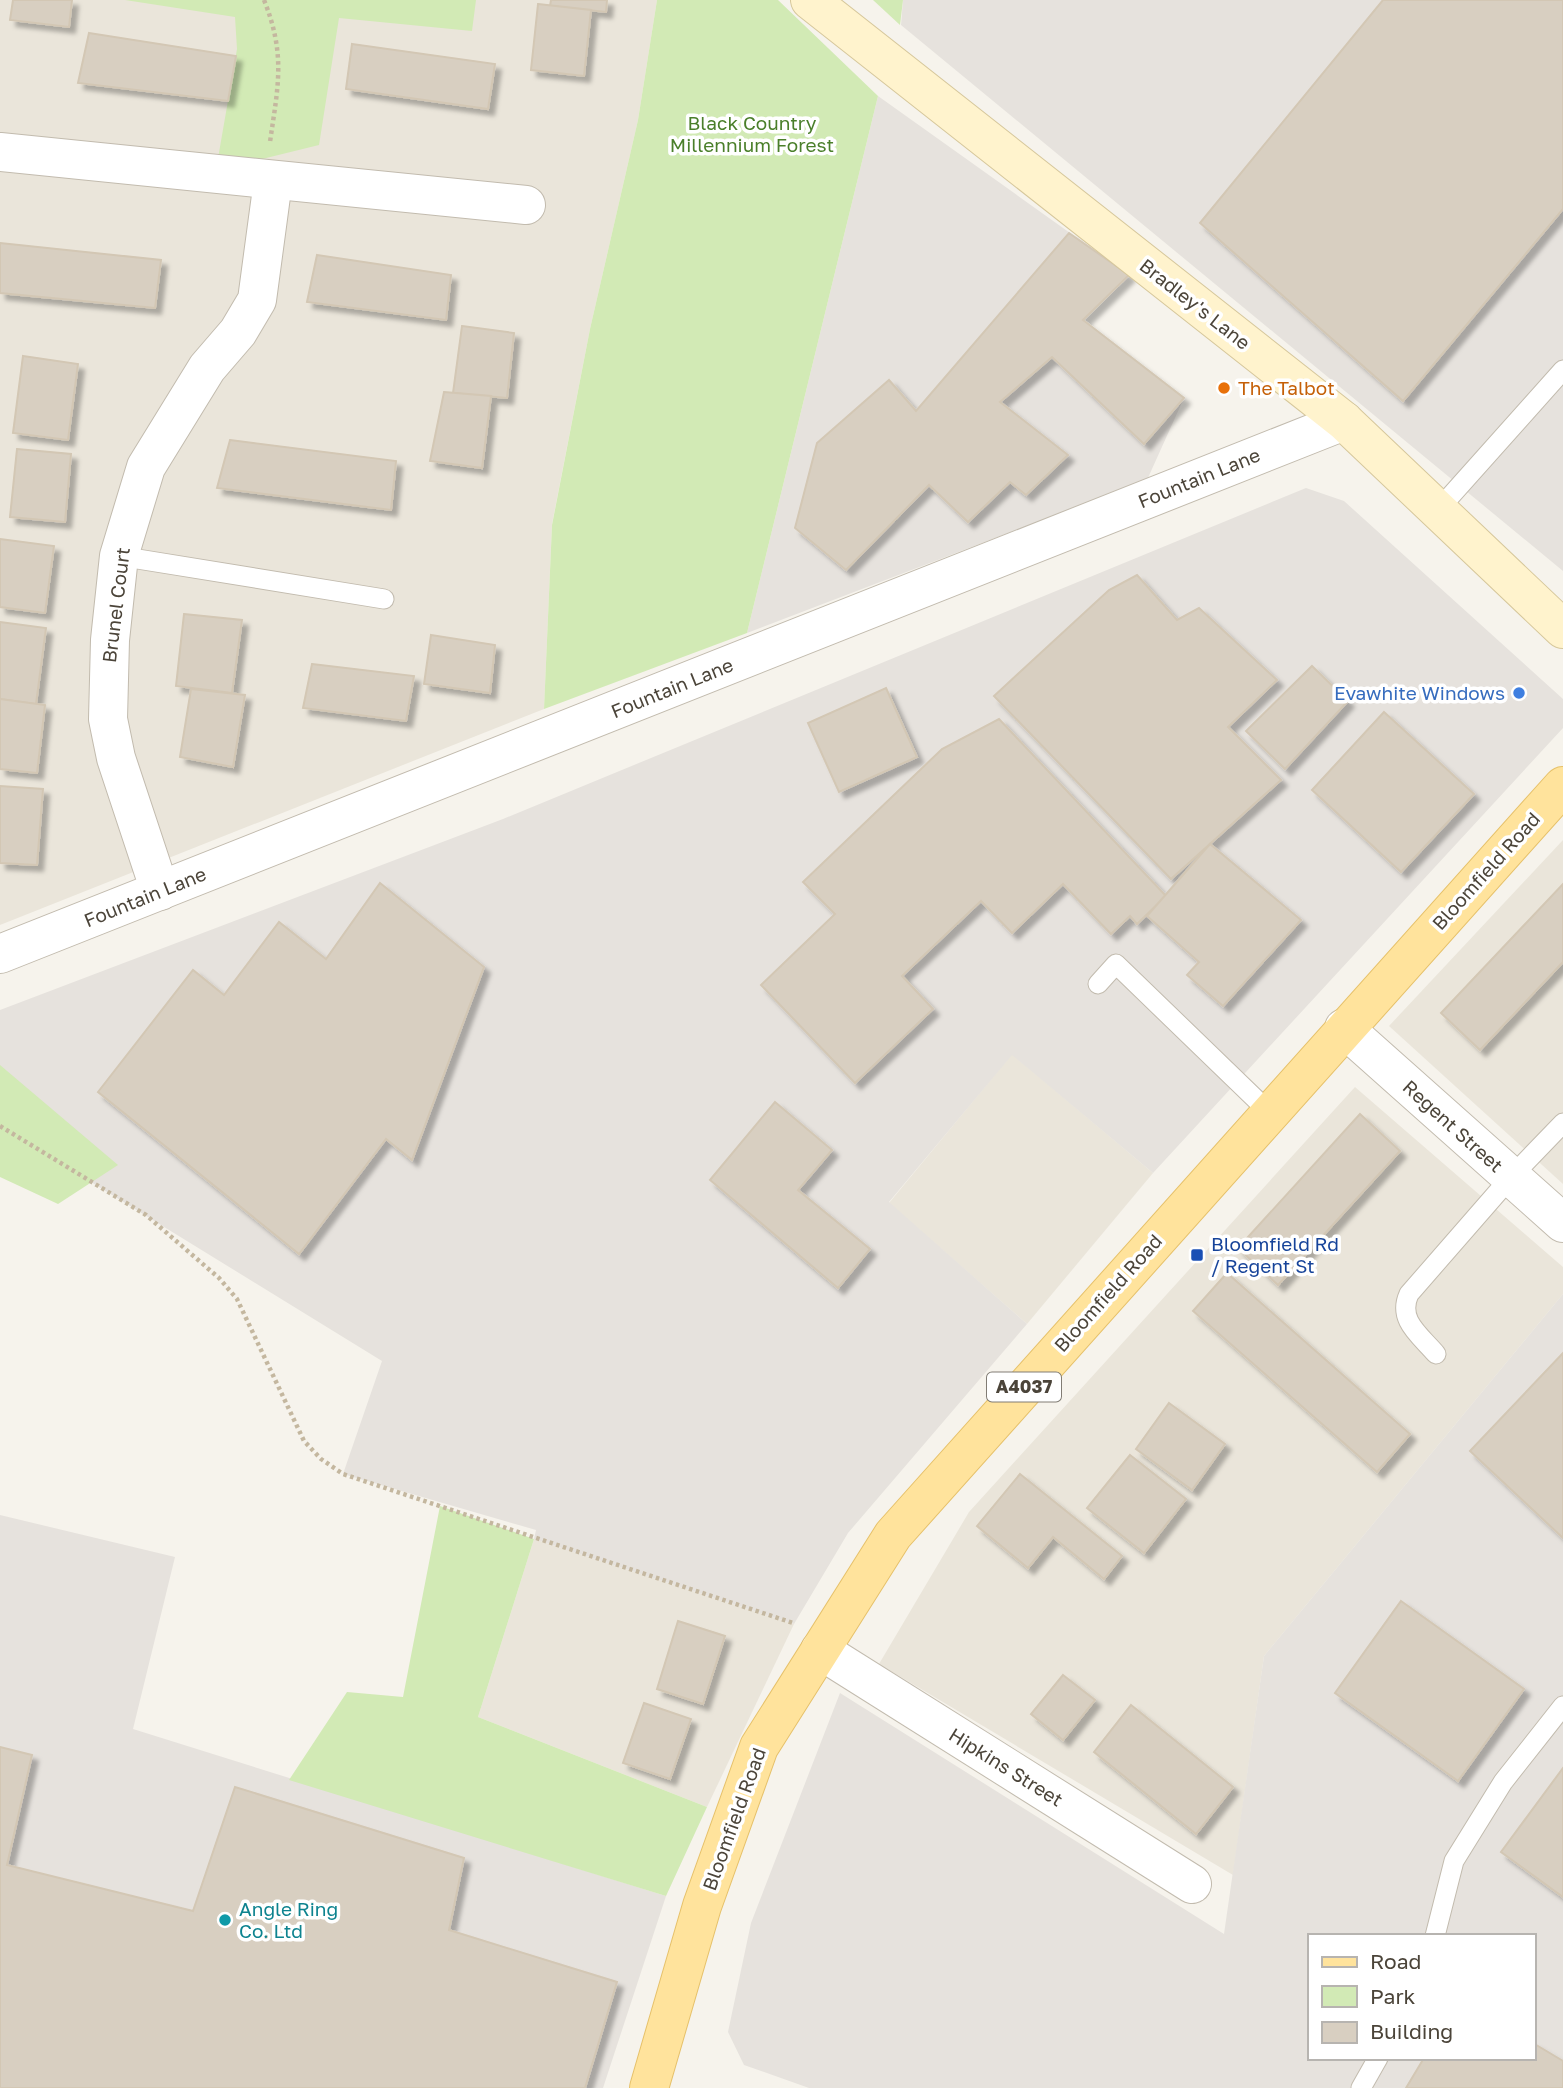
<svg xmlns="http://www.w3.org/2000/svg" width="1563" height="2088" viewBox="0 0 1563 2088" font-family="'Golos Text',sans-serif">
	<defs>
		<filter id="shadow"><feDropShadow dx="6" dy="6" stdDeviation="2" flood-color="#0004"/></filter>
	</defs>
	<rect width="100%" height="100%" fill="#f6f3ec"/>
	<!-- residential -->
	<g fill="#eae5da">
		<polygon points="0,0 657,0 638,120 590,329 552,524 544,709 0,925"/>
		<polygon points="1563,840 1563,1184 1389,1026"/>
		<polygon points="1012,1054 1153,1173 1027,1324 889,1203"/>
		<polygon points="1355,1087 1563,1267 1563,1294 1264,1656 1233,1875 879,1664 969,1512"/>
		<polygon points="534,1539 794,1624 707,1807 478,1717"/>
	</g>
	<!-- industrial -->
	<g fill="#e6e2dd" fill-rule="evenodd">
		<polygon points="903,0 1563,0 1563,571 901,25"/>
		<polygon points="878,96 1129,275 1083,321 1184,398 1147,480 747,633"/>
		<polygon points="1306,488 1344,501 1563,699 1563,728 1153,1173 1012,1055 889,1202 1027,1324 848,1533 794,1624 534,1539 536,1530 343,1474 382,1361 0,1126 0,1010 503,819"/>
		<path d="M1563,1294V2088H809L744,2065L728,2032L751,1923L840,1693L1224,1934L1264,1656ZM1309,1936H1533V2058H1309Z"/>
		<polygon points="0,1515 175,1557 133,1729 666,1896 603,2088 0,2088"/>
	</g>
	<!-- green -->
	<g fill="#d2eab5">
		<polygon points="125,0 476,0 472,31 339,18 319,145 230,167 217,164 237,49 235,17"/>
		<polygon points="657,0 778,0 878,96 747,633 544,709 552,525 590,329 638,120"/>
		<polygon points="873,0 903,0 900,25"/>
		<polygon points="0,1065 118,1165 58,1204 0,1177"/>
		<polygon points="440,1506 534,1539 478,1717 707,1807 666,1896 289,1780 347,1692 403,1697"/>
	</g>
	<!-- building -->
	<g fill="#d8cfc1" stroke="#d3c7b4" stroke-width="2" filter="url(#shadow)">
		<polygon points="13,0 72,0 69,27 10,20"/>
		<polygon points="551,0 607,0 606,12 550,6"/>
		<polygon points="1383,0 1563,0 1563,209 1403,401 1200,223"/>
		<polygon points="538,4 591,10 584,76 531,70"/>
		<polygon points="89,33 236,56 228,101 78,83"/>
		<polygon points="352,44 495,64 488,109 346,89"/>
		<polygon points="1069,233 1129,275 1083,320 1184,398 1144,444 1052,357 1000,402 1068,455 1026,495 1010,482 968,522 929,485 846,570 795,528 817,443 889,380 916,411"/>
		<polygon points="0,243 161,260 155,308 0,293"/>
		<polygon points="317,255 451,275 446,320 307,302"/>
		<polygon points="462,326 514,333 507,398 453,393"/>
		<polygon points="23,356 78,364 68,440 13,433"/>
		<polygon points="444,392 491,396 482,468 430,461"/>
		<polygon points="230,440 396,461 391,510 217,488"/>
		<polygon points="17,449 71,454 65,522 10,517"/>
		<polygon points="0,539 54,546 45,613 0,607"/>
		<polygon points="1137,575 1177,620 1199,608 1277,680 1228,727 1281,780 1171,879 994,696 1109,590"/>
		<polygon points="184,614 242,620 232,693 176,686"/>
		<polygon points="0,622 46,628 36,704 0,699"/>
		<polygon points="431,635 495,645 490,693 424,684"/>
		<polygon points="312,664 414,676 406,721 303,708"/>
		<polygon points="1312,666 1348,701 1285,769 1246,731"/>
		<polygon points="886,688 917,757 839,792 808,723"/>
		<polygon points="191,689 245,695 233,767 180,757"/>
		<polygon points="0,699 45,705 37,773 0,769"/>
		<polygon points="1384,712 1474,794 1401,872 1312,790"/>
		<polygon points="999,719 1166,896 1137,924 1130,916 1111,934 1063,884 1012,933 981,901 902,976 933,1009 855,1083 761,985 835,914 803,882 942,749"/>
		<polygon points="0,786 43,789 37,865 0,863"/>
		<polygon points="1210,844 1301,920 1223,1006 1187,975 1199,962 1147,916"/>
		<polygon points="380,883 484,967 412,1160 386,1139 299,1254 98,1092 193,970 224,995 279,922 326,959"/>
		<polygon points="1563,884 1563,962 1480,1050 1441,1013"/>
		<polygon points="775,1102 832,1150 798,1190 870,1249 838,1288 710,1180"/>
		<polygon points="1360,1114 1400,1151 1278,1285 1238,1248"/>
		<polygon points="1227,1273 1410,1434 1377,1472 1193,1311"/>
		<polygon points="1563,1353 1563,1538 1470,1451"/>
		<polygon points="1169,1403 1225,1444 1192,1490 1136,1449"/>
		<polygon points="1130,1455 1186,1499 1144,1553 1087,1508"/>
		<polygon points="1020,1474 1122,1556 1104,1579 1053,1537 1028,1568 977,1526"/>
		<polygon points="1401,1601 1524,1689 1458,1781 1335,1693"/>
		<polygon points="678,1621 725,1636 703,1704 657,1689"/>
		<polygon points="1063,1675 1095,1700 1063,1740 1031,1714"/>
		<polygon points="644,1703 691,1719 670,1779 623,1763"/>
		<polygon points="1131,1705 1233,1787 1196,1834 1094,1752"/>
		<polygon points="0,1747 32,1755 7,1865 193,1911 235,1787 464,1858 449,1930 617,1982 585,2088 0,2088"/>
		<polygon points="1563,1768 1563,1897 1501,1852"/>
		<polygon points="1533,2043 1563,2061 1563,2088 1406,2088 1424,2058 1533,2058"/>
	</g>
	<g fill="none" stroke-linecap="round" stroke-linejoin="round">
		<defs>
			<g id="service">
				<polyline points="1438,510 1563,370"/>
				<polyline points="119,556 384,599"/>
				<polyline points="1098,984 1116,964 1269,1112"/>
				<path d="M1436,1354C1420,1335 1397,1320 1409,1294L1511,1177L1563,1123"/>
				<polyline points="1435,1936 1454,1861 1503,1782 1563,1706"/>
				<polyline points="1361,2088 1378,2058"/>
			</g>
			<g id="minor">
				<polyline points="0,152 526,205"/>
				<polyline points="160,891 116,758 108,719 110,640 119,556 146,467 207,368 238,332 257,300 273,181"/>
				<polyline points="1344,1028 1563,1223"/>
				<polyline points="820,1650 1192,1884"/>
			</g>
			<polyline id="tertiary" points="0,954 1344,421"/>
			<polyline id="secondary" points="810,0 1344,421 1563,629"/>
			<polyline id="primary" points="649,2088 702,1906 759,1747 893,1535 1563,786"/>
		</defs>
		<!-- service casing -->
		<use href="#service" stroke="#c2bbae" stroke-width="21"/>
		<!-- minor casing -->
		<use href="#minor" stroke="#c2bbae" stroke-width="40"/>
		<!-- tertiary casing -->
		<use href="#tertiary" stroke="#c2bbae" stroke-width="40"/>
		<!-- secondary casing -->
		<use href="#secondary" stroke="#d6c79b" stroke-width="40"/>
		<!-- primary casing -->
		<use href="#primary" stroke="#e6c16a" stroke-width="40"/>
		<!-- path -->
		<g stroke="#c4b79f" stroke-width="4.5" stroke-dasharray="3.5 3.5" stroke-linecap="butt">
			<path d="M264,0C286,55 278,86 270,142"/>
			<polyline points="0,1126 146,1215 219,1278 237,1299 304,1441 321,1459 343,1474 793,1623"/>
		</g>
		<!-- service -->
		<use href="#service" stroke="#fff" stroke-width="19"/>
		<!-- minor -->
		<use href="#minor" stroke="#fff" stroke-width="38"/>
		<!-- tertiary -->
		<use href="#tertiary" stroke="#fff" stroke-width="38"/>
		<!-- secondary -->
		<use href="#secondary" stroke="#fff3cd" stroke-width="38"/>
		<!-- primary -->
		<use href="#primary" stroke="#ffe39c" stroke-width="38"/>
	</g>
	<!-- markers -->
	<circle fill="#e8710a" stroke="#fff" stroke-width="2.5" cx="1224" cy="388" r="7"/>
	<circle fill="#3f7fe0" stroke="#fff" stroke-width="2.5" cx="1519" cy="693" r="7"/>
	<rect fill="#1a4fb4" stroke="#fff" stroke-width="2.5" x="1190" y="1248" width="14" height="14" rx="3.5"/>
	<circle fill="#0f9aa8" stroke="#fff" stroke-width="2.5" cx="225" cy="1920" r="7"/>
	<g text-anchor="middle" stroke-width="7" stroke-linejoin="round" paint-order="stroke">
		<!-- shield labels -->
		<rect fill="#fff" stroke="#817c74" stroke-width="2" x="987" y="1372.5" width="74" height="29" rx="5"/>
		<g font-size="18" font-weight="bold" fill="#4b4439">
			<text x="1024" y="1393">A4037</text>
		</g>
		<!-- park labels -->
		<g font-size="19" fill="#4a7f2a" stroke="#fff">
			<text x="752" y="130">Black Country<tspan x="752" dy="22">Millennium Forest</tspan></text>
		</g>
		<!-- street labels -->
		<g font-size="19" fill="#4b4439" stroke="#fff">
			<text transform="translate(1195 304) rotate(38)" y="7">Bradley's Lane</text>
			<text transform="translate(1199 478) rotate(-22)" y="7">Fountain Lane</text>
			<text transform="translate(116 605) rotate(-83)" y="7">Brunel Court</text>
			<text transform="translate(672 688) rotate(-22)" y="7">Fountain Lane</text>
			<text transform="translate(1486 871) rotate(-48)" y="7">Bloomfield Road</text>
			<text transform="translate(145 897) rotate(-22)" y="7">Fountain Lane</text>
			<text transform="translate(1453 1126) rotate(42)" y="7">Regent Street</text>
			<text transform="translate(1108 1293) rotate(-48)" y="7">Bloomfield Road</text>
			<text transform="translate(1006 1767) rotate(32)" y="7">Hipkins Street</text>
			<text transform="translate(734 1819) rotate(-70)" y="7">Bloomfield Road</text>
		</g>
		<!-- food labels -->
		<g font-size="19" fill="#c56008" stroke="#fff" text-anchor="start">
			<text x="1238" y="395">The Talbot</text>
		</g>
		<!-- shop labels -->
		<g font-size="19" fill="#366cbe" stroke="#fff" text-anchor="end">
			<text x="1505" y="700">Evawhite Windows</text>
		</g>
		<!-- transit labels -->
		<g font-size="19" fill="#164399" stroke="#fff" text-anchor="start">
			<text x="1211" y="1251">Bloomfield Rd<tspan x="1211" dy="22">/ Regent St</tspan></text>
		</g>
		<!-- culture labels -->
		<g font-size="19" fill="#0d838f" stroke="#fff" text-anchor="start">
			<text x="239" y="1916">Angle Ring<tspan x="239" dy="22">Co. Ltd</tspan></text>
		</g>
	</g>
	<!-- legend -->
	<rect x="1308" y="1934" width="228" height="126" fill="#ffffff" stroke="#b7b4b0" stroke-width="2"/>
	<rect x="1322" y="1957" width="35" height="10" fill="#ffe39c" stroke="#b7b4b0" stroke-width="2"/>
	<text x="1370" y="1969" font-size="21" fill="#4b4439">Road</text>
	<rect x="1322" y="1986" width="35" height="21" fill="#d2eab5" stroke="#b7b4b0" stroke-width="2"/>
	<text x="1370" y="2004" font-size="21" fill="#4b4439">Park</text>
	<rect x="1322" y="2022" width="35" height="21" fill="#d8cfc1" stroke="#b7b4b0" stroke-width="2"/>
	<text x="1370" y="2039" font-size="21" fill="#4b4439">Building</text>
</svg>
